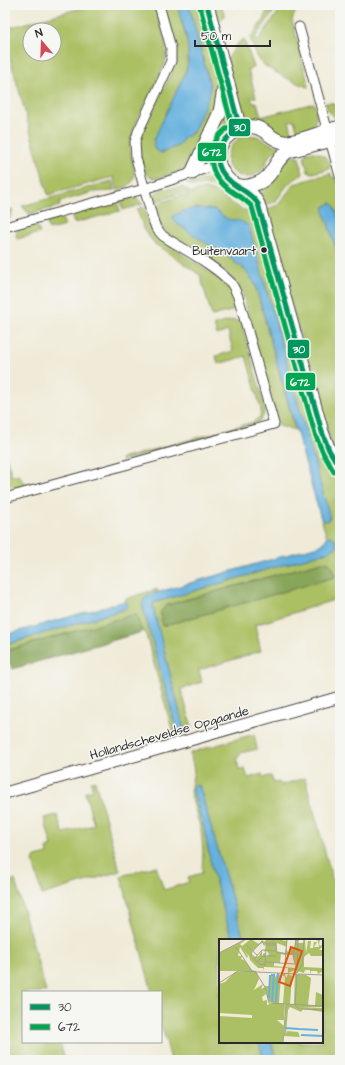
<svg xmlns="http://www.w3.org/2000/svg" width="345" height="1065" viewBox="0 0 345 1065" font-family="'Architects Daughter',sans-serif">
	<rect width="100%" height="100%" fill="#f6f6f2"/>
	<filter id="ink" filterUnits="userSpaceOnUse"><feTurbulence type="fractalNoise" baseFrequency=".025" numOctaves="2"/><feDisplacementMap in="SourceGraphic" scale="8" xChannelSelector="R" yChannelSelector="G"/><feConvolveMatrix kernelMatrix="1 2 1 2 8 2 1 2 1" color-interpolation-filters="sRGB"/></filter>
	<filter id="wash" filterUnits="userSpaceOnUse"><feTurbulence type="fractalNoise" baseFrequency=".012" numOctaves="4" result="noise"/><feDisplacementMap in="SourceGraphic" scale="16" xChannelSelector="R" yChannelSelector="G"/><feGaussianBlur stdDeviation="0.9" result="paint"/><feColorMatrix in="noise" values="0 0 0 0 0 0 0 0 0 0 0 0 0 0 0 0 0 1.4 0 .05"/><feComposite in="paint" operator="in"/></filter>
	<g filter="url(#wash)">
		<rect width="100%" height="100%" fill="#f0ebd8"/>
		<!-- green -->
		<g fill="#abc064" stroke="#6b7648" fill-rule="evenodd">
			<path d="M91,5H154C160,23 169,44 165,63C156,88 137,114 131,139C126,161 149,183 117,190L113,177L48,195L5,40V29ZM30,30H54V54H30Z"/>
			<path d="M164,5H177L188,45V64L161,153L178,146L185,137L193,133L210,85L189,5H196L219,89V102L188,167C181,170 164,178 156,178C138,178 138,146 142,134L175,64V47Z"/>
			<polygon points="212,5 221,5 225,16 217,23"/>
			<path d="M270,5H276L275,10L255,38L258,40L279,11L280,5H298L292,20L308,83V87C300,85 266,69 261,62C255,55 253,45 250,37L253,35L260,24H261L264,20L263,19Z"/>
			<path d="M244,39L254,67L248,69L256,97L251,98L253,103L257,102L261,117L314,103C320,118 315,127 301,135L300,132L298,133L294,120L289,121L293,135H290L291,138L244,122L227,60L237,44Z"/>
			<path d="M325,103H333L335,107L340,112V120C332,117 328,111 325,103Z"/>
			<polygon points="228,104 231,120 230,123 206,160 203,158"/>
			<path d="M248,135L257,136L273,145L286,147C280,149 275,151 270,155C267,159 267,162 265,166C259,175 248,180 238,175C217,165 230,137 248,135Z"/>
			<path d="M306,152C317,151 326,154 331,165L329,166V169L313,173L308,172L304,156L306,155Z"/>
			<polygon points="296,155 296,158 299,157 303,174 289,183 275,202 265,205 265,202 262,202 251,188 282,161"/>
			<polygon points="331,173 332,178 334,177 336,182 340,181 340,223 334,205 324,211 340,261 340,462 333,448 265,213 268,212 267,209 278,205 294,184"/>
			<path d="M207,179L218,181L230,190L247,197L253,208H250L211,186C201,183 198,190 187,184Z"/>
			<polygon points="112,181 114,190 113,191 93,192 59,202 60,206 29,214 22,206"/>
			<polygon points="182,187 189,191 153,202 155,194 164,188 167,189"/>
			<path d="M203,189C222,190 236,212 255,213L340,474V598L255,625L261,651L199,670L202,682L181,689L192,727L184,729L153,607V603L327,552L335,539L331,536L327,537L321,519L324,521H327L330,518L275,322L227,219L215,210L197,208L177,214C192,227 207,240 222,252C235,263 247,269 255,284L295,430L279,426L244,299C234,270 203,257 179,241C172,237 164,232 160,225C157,219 155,212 153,205ZM322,562H328L334,577L163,626L167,605Z"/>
			<polygon points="132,197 139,200 143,204 123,210 120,201 121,200"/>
			<polygon points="115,201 117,202 120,211 74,223 72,218 77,212"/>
			<polygon points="144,207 150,224 160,239 218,278 230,288 236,302 234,308 231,311 212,316 200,275 155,244 144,230 137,209"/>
			<polygon points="13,209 9,220 5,221 5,211"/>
			<polygon points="58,217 63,220 65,226 49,230 47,223 48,221"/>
			<polygon points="32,224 36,225 40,233 17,239 16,235 18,228"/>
			<path d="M233,320L240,321L242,325L265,407C265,417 261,422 251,425L121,461V459L253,422L260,417L261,409L246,356L218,364L216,356L233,351L228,331L217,335L214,325Z"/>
			<path d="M5,453L12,476L19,475C22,483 27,484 35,484L16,488C1,484 5,466 5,453Z"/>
			<polygon points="157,589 158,592 152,594 142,604 177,732 173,733 145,631 142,632 136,615 132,615 5,651 5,645 125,609 127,602 125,601 125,599"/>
			<polygon points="254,734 257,749 241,753 237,759 239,770 245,769 248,778 262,774 263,777 271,776 274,783 279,782 281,785 305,778 340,907 340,1060 276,1060 271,1042 322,1042 322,940 244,940 199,785 192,788 204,829 212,869 232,940 220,940 220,1042 259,1042 264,1060 171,1060 161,1023 161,992 152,992 121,876 156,866 164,890 189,882 188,877 202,873 203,851 201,830 190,792 194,770 190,753"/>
			<polygon points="95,781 120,871 42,895 33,861 35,857 48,854 47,848 52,846 44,818 57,815 63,833 94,825 85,792 93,790 91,782"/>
			<polygon points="15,880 46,992 23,992 23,1042 60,1042 65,1060 5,1060 5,883"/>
		</g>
		<!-- forest -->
		<g fill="#88a65a" stroke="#5a6842">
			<path d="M322,562C333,562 333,568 335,577L163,626C160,617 158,611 167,605Z"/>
			<polygon points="132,615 136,615 142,632 12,669 10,663 5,665 5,651"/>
		</g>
		<!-- water -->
		<g fill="#66b1de" stroke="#486e84">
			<path d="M177,5H189L210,85V93L194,131L185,137L178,146L161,153L154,149V139L186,71C193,49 183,27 177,5Z"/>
			<polygon points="331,203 334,205 340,223 340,261 324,211 324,207"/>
			<polygon points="197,208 215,210 227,219 241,221 249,226 330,518 327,521 324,521 321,519 255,284 241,265 236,264 233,260 204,242 176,223 173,219 173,216 186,210"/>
			<polygon points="331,536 335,539 337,547 327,552 153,603 153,607 184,729 180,733 177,732 142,604 145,598 152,594 318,546 323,544 327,537"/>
			<polygon points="125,601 128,604 125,609 5,645 5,635"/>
			<polygon points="199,785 244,940 232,940 212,869 204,829 192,788 194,786"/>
			<polygon points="259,1042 271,1042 276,1060 264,1060"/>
		</g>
	</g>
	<g filter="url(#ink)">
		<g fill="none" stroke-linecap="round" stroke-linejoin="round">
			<defs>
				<g id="minor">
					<polyline points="299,27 340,176"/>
					<polyline points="5,227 144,189 219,164"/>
					<path d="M5,498L274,424L240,303C238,296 235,289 231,283C216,266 183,249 163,236L156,228L153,220L136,158L135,142L138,132L171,61V48L159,5"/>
				</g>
				<polyline id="tertiary" points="5,793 340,697"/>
				<g id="secondary">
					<polyline points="207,5 240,129"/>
					<path d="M340,127C328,130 293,144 284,142C267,140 264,120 239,129C229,133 220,142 218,153C216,166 227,184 240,186C245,187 253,185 258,183C273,178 275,158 289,151L340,138"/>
					<polyline points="192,173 220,112 225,83"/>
					<polyline points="240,186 253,196 258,204 322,432 329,450 340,468"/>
				</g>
			</defs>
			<!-- minor casing -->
			<use href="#minor" stroke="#494845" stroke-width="11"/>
			<!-- tertiary casing -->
			<use href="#tertiary" stroke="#494845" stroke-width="13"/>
			<!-- secondary casing -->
			<use href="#secondary" stroke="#494845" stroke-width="15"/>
			<!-- minor -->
			<use href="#minor" stroke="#fff" stroke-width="9"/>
			<!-- tertiary -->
			<use href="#tertiary" stroke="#fff" stroke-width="11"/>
			<!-- secondary -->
			<use href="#secondary" stroke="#fff" stroke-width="13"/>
			<defs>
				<path id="bus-1" d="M207,5L240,129C217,141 209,164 231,182C241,190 251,193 258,204L322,432L329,450L340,468"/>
				<path id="bus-2" d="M200,7L232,125C207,140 204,169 227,188C235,195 245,198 252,207L315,434L323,453L334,472"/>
			</defs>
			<!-- bus-1 casing -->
			<use href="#bus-1" stroke="#f6f6f2" stroke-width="8"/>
			<!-- bus-2 casing -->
			<use href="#bus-2" stroke="#f6f6f2" stroke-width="8"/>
			<!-- bus-1 -->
			<use href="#bus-1" stroke="#00965e" stroke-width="5"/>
			<!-- bus-2 -->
			<use href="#bus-2" stroke="#00a651" stroke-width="5"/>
		</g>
	</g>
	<!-- markers -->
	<circle fill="#2b2b2b" stroke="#f6f6f2" stroke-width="1.5" cx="264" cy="250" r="3.5"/>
	<g text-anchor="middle" stroke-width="3" stroke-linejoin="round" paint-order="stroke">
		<!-- bus labels -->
		<g font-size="12" fill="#2b2b2b" stroke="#f6f6f2" text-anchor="end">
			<text x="256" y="255">Buitenvaart</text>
		</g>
		<!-- street labels -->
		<g font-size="13" fill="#2b2b2b" stroke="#f6f6f2">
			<text transform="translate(169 732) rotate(-16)" y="5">Hollandscheveldse Opgaande</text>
		</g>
	</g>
	<!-- overview -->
	<g transform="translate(219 939)">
		<rect width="104" height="104" fill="#f0ebd8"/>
		<path d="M28,0L21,5L23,7L32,0L40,5L43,2L41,0L46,3L47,0H57L56,2L58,0L67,2L68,0V8L58,4L57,12L66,14L67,9L70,15L71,9L76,8V6H72H76V1L72,0H80L79,4H84L86,0L87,14L89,2H92L91,9H94L95,3H98L95,8H100L99,2L95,0H101L100,6L104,7L100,11H104V25L103,17H92L90,14L85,18V28L104,29V32L99,35L98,32H92L91,35V31H86L85,34L79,32L78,35L87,36L92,39L89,66L96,67L97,53L104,56V68H83L104,69V73L84,70L82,73L71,68L69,71L67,95L68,92L79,93L81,98L65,97L67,65H75L76,31L69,34V29L45,28L44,32V29H39L31,21L30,17L25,12L29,17L28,19L21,8L19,17H23L22,20L25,21L33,31L37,32L40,40L35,51L44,45L42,50L46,48L47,55L43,58L44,62L48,61V66L54,64L49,62L46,47H51V36H55V40L59,34L62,37L60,64L64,65L66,38L63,36L66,34L67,39L69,35L73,37L71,65H66L65,81H58L65,87L64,104H0V77L33,79V76L0,74V45L6,43L16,33L33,32H0V14ZM44,3L47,6L45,13L47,11L50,15L47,18L46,14H45L43,17V11L40,17L36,18L33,15L34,11ZM62,15L66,16V24H67V16H74L76,24H70H76V29L55,27V23L61,24Z" fill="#abc064" fill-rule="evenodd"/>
		<path fill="none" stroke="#66b1de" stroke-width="2" d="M52,36H55L53,63M50,59L51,36M57,63L59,34M66,89L80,90M80,90L99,91M82,96L104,97"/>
		<path fill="none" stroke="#a19e93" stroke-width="1" d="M44,4H56L57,6H45ZM27,6L38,16M57,6L58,14L77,15M17,8L33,32M47,11L46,26L40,25L35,20L43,11L57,12M34,12L43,2L44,4M0,14L27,0M38,23L44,17H57M46,23L76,25L74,17L77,0M66,24L68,0M78,31L79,0M36,32L46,48L50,64L104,67M78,34L83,26L85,0M78,35L76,66L80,70M79,35L104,36M0,44L19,32L77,35M82,70L103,71M64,104L67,65"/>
		<path fill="#df570e" fill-opacity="0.15" stroke="#df570e" stroke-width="2" d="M72,8L83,12L71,47L60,43Z"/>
		<rect width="104" height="104" fill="none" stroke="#2b2b2b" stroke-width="2"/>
	</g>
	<g stroke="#f6f6f2" stroke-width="1.5">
		<rect x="228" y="118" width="23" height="19" rx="4" fill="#00965e"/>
		<rect x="197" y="142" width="30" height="20" rx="4" fill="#00a651"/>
		<rect x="287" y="339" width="23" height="20" rx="4" fill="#00965e"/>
		<rect x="285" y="372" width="31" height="19" rx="4" fill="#00a651"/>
	</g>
	<g font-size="11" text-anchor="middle" font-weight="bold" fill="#fff">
		<text x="240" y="131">30</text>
		<text x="212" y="156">672</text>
		<text x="299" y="353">30</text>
		<text x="300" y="386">672</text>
	</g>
	<!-- margin -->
	<rect width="345" height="1065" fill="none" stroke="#f6f6f2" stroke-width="20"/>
	<!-- legend -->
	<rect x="22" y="991" width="140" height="52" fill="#f6f6f2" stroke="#a5a5a2"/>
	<rect x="30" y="1004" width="20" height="6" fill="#00965e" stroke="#a5a5a2"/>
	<text x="58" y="1011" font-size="12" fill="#2b2b2b">30</text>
	<rect x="30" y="1024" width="20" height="6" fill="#00a651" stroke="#a5a5a2"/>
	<text x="58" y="1031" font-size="12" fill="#2b2b2b">672</text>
	<!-- north arrow -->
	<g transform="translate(42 42) rotate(341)"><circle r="19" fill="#f6f6f2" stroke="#a5a5a2"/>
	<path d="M0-3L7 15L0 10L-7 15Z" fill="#d1495b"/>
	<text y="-6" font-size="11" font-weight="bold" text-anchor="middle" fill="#2b2b2b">N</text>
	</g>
	<!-- scale -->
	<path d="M195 40v6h75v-6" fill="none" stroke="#2b2b2b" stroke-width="2"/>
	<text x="201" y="40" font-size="12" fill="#2b2b2b" stroke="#f6f6f2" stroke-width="3" paint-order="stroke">50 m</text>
</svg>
